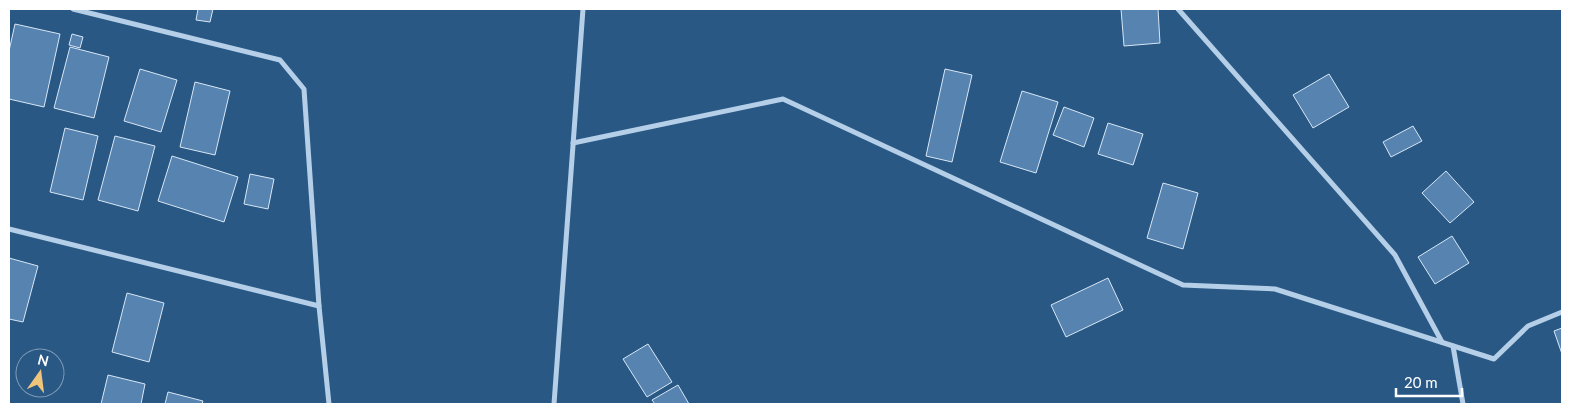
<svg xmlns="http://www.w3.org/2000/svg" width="1571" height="413" viewBox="0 0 1571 413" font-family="Lato,sans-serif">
	<rect width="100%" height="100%" fill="#295885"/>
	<!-- building -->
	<g fill="#5683af" stroke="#d7e7f6">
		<polygon points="198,9 213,9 210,22 196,20"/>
		<polygon points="1121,9 1158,9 1160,43 1124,46"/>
		<polygon points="15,24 60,34 44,107 9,99 9,51"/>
		<polygon points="72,34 83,37 80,48 69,45"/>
		<polygon points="70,47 109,57 94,118 54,108"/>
		<polygon points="140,69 177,80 161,132 124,121"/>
		<polygon points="945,69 972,75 952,162 926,156"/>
		<polygon points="1329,74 1349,107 1313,128 1293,95"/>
		<polygon points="195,82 230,91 215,155 180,147"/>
		<polygon points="1022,91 1058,102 1036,173 1000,162"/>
		<polygon points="1064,107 1094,118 1084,147 1053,135"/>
		<polygon points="1108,123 1143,134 1133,165 1098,154"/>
		<polygon points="1413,126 1422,141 1391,157 1383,142"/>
		<polygon points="65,128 98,136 83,200 50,192"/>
		<polygon points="115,136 155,146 138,211 98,200"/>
		<polygon points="172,156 238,177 224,222 158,201"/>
		<polygon points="1446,171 1474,202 1450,223 1422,193"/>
		<polygon points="250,174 274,179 268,209 244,204"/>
		<polygon points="1163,183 1198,193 1183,249 1147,238"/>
		<polygon points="1452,236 1469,263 1435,284 1418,257"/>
		<polygon points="9,258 38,266 23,322 9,319"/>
		<polygon points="1108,278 1123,310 1066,337 1051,305"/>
		<polygon points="127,293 164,303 149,362 112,352"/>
		<polygon points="1562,328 1562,354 1554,331"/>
		<polygon points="648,344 672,382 647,397 623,359"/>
		<polygon points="108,375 145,384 141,404 101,404"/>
		<polygon points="678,385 689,404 655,404 652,400"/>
		<polygon points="168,392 203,401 202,404 165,404"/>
	</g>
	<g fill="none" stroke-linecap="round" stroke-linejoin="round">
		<!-- minor -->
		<g stroke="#b4cfe7" stroke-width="5">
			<polyline points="73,9 280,60 304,89 319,306 329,404"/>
			<polyline points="1178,9 1395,255 1442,342"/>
			<polyline points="573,143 783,99 1183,285 1275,289 1494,359 1528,326 1562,312"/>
			<polyline points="9,229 319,306"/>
			<polyline points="1453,346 1463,404"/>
			<polyline points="554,404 583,9"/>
		</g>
	</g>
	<!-- border -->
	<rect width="1571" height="413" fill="none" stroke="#ffffff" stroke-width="20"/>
	<!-- north arrow -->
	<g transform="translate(40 373) rotate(14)"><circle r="24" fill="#295885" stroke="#7f9bb6"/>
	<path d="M0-4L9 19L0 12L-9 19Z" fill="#eec57b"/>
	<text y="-8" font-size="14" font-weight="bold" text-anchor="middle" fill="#ffffff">N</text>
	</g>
	<!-- scale -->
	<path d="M1396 388v8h66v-8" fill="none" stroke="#ffffff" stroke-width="2.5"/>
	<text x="1404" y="388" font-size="15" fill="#ffffff" stroke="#295885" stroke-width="4" paint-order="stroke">20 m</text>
</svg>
